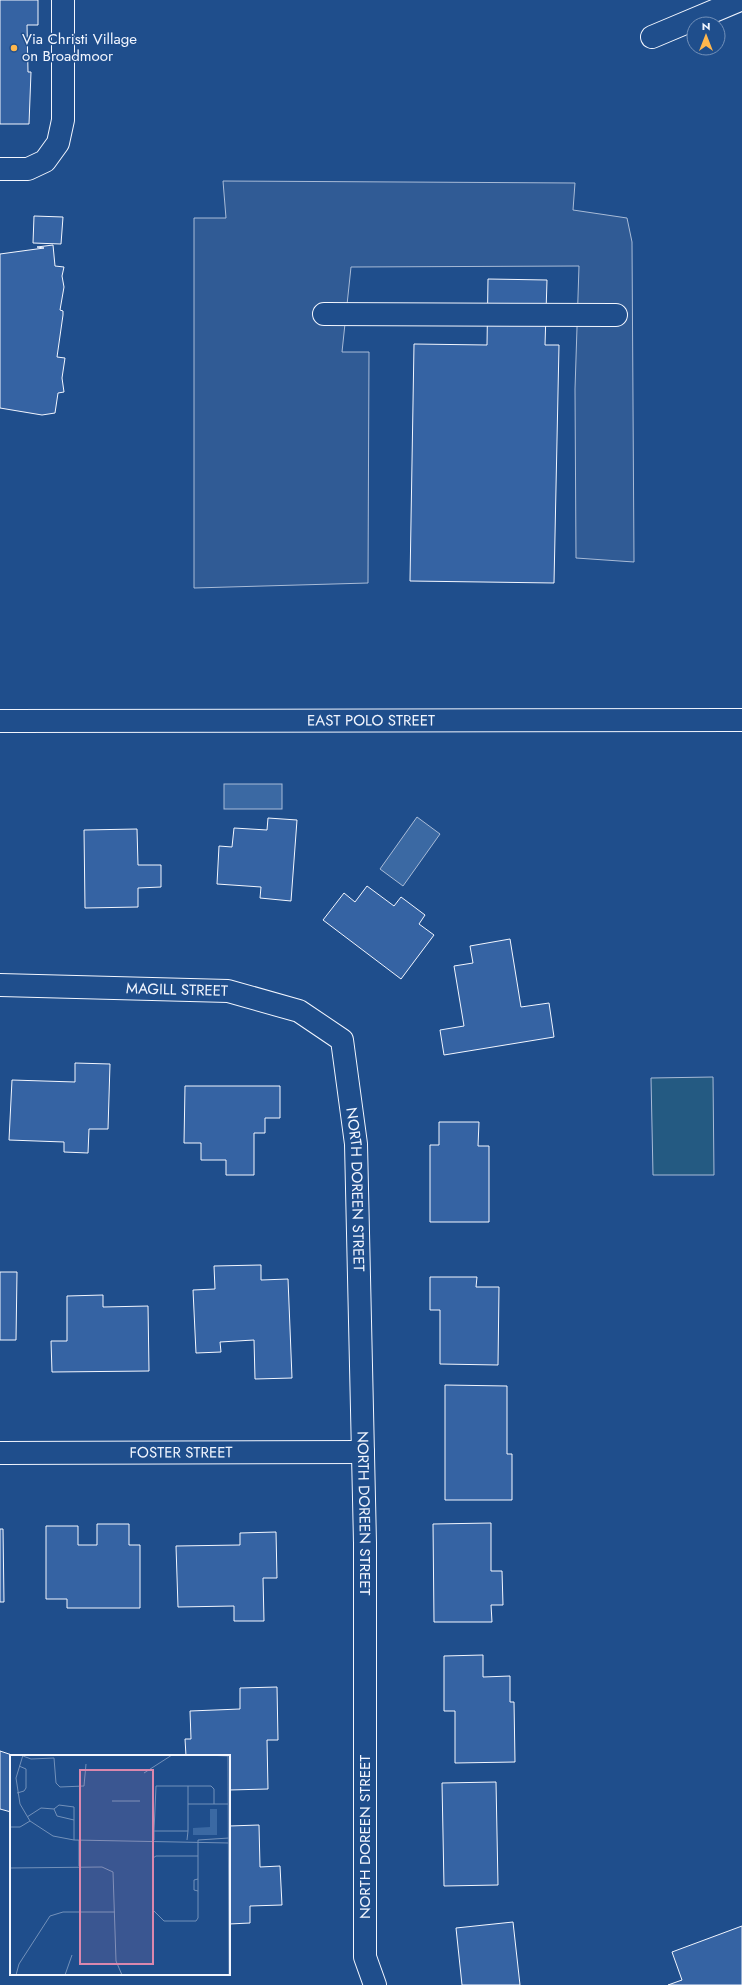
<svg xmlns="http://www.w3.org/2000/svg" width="742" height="1985" viewBox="0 0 742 1985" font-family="Jost,sans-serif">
	<rect width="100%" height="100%" fill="#1f4e8c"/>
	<!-- green -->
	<polygon fill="#245a82" stroke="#a8bbd7" points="713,1077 714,1175 653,1175 651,1078"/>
	<!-- parking -->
	<polygon fill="#305b95" stroke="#a8bbd7" points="223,181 575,183 573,210 627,218 632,242 634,562 576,558 575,389 579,266 351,267 342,352 369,352 368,583 194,588 194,218 226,218"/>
	<!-- water -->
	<g fill="#3b69a3" stroke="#a8bbd7">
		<rect x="224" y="784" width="58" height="25"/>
		<polygon points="417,817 440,834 403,886 380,869"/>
	</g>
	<!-- building -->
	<g fill="#3563a3" stroke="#f2f6ff">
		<polygon points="0,0 38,0 38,25 27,25 28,72 31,72 29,124 0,124"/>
		<polygon points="34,216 63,217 61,244 33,243"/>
		<polygon points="53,245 55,266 64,267 62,276 64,287 60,310 63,311 63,315 57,357 65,358 62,378 64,392 58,393 55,413 42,415 0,408 0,254 44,248 37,247"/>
		<polygon points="488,279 547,280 545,345 559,345 554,583 410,581 414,344 487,345"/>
		<polygon points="268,818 297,820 291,901 260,898 261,887 217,884 219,846 232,847 234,828 267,830"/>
		<polygon points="137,829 138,865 161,865 161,887 138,888 138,907 85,908 84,830"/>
		<polygon points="367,886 394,906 401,897 425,915 419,924 434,935 401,979 323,920 344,893 355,902"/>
		<polygon points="510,939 521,1007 549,1003 554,1037 444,1055 440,1030 464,1026 454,966 473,963 470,946"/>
		<polygon points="75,1063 110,1064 108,1129 89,1129 88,1153 64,1152 64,1142 9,1140 12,1080 75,1082"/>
		<polygon points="185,1086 280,1086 280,1118 265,1118 265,1133 254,1133 254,1175 226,1175 226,1160 201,1160 201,1143 184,1143"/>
		<polygon points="439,1122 479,1122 478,1146 489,1146 489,1222 430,1222 430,1145 439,1145"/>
		<polygon points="261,1265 261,1280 288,1279 292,1378 255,1379 254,1340 220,1342 221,1352 196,1353 193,1290 215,1289 214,1266"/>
		<polygon points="0,1272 17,1272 16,1340 0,1340"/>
		<polygon points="430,1277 477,1277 476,1287 499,1287 498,1365 440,1364 440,1310 430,1310"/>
		<polygon points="103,1295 103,1307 148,1306 149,1371 52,1372 51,1341 67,1341 67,1296"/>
		<polygon points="445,1385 507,1386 507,1454 512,1454 512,1500 445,1500"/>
		<polygon points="491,1523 491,1571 502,1571 503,1605 491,1605 492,1622 434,1622 433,1524"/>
		<polygon points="97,1524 129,1524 129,1545 140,1545 140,1608 67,1608 67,1599 46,1599 46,1526 78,1526 78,1545 97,1545"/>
		<polygon points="0,1529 3,1529 4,1602 0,1602"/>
		<polygon points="276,1532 277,1578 263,1578 264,1621 234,1621 234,1606 178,1607 176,1546 240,1545 240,1533"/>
		<polygon points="483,1655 483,1677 510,1676 510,1702 514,1702 515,1762 455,1763 455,1711 444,1711 444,1656"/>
		<polygon points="277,1687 278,1740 267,1740 268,1789 229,1790 229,1756 186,1756 185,1739 191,1739 190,1711 240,1709 240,1688"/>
		<polygon points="0,1751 15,1756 11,1756 11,1812 0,1809"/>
		<polygon points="496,1782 498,1885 444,1886 442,1783"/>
		<polygon points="259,1825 260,1867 280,1866 282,1905 250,1906 250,1923 229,1924 229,1826"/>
		<polygon points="513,1922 520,1985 462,1985 456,1928"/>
		<polygon points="742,1926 742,1985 668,1985 682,1980 672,1952"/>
	</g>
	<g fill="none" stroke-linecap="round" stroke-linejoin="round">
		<defs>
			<g id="minor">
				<polyline points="652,37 740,0"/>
				<polyline points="0,169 28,169 45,161 58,143 63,120 63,0"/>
				<polyline points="324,314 616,315"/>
				<path id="s1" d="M0,721L742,720"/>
				<path id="s2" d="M0,985L228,991L299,1011L342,1040L356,1144L365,1543V1957L375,1985"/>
				<path id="s3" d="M0,1453L363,1452"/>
			</g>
		</defs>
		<!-- minor casing -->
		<use href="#minor" stroke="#f2f6ff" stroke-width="24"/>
		<!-- minor -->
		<use href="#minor" stroke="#1f4e8c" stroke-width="22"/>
	</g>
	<!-- markers -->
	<circle fill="#ffb74d" stroke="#1f4e8c" stroke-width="1.5" cx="14" cy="48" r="4"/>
	<g text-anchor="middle" stroke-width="3" stroke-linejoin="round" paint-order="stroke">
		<!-- poi labels -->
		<g font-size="15" fill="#f2f6ff" stroke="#1f4e8c" text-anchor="start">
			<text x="22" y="44">Via Christi Village<tspan x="22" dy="17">on Broadmoor</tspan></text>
		</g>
		<!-- street labels -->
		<g font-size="15" fill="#f2f6ff" stroke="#1f4e8c">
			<text dy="5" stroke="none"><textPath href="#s1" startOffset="371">EAST POLO STREET</textPath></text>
			<text dy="5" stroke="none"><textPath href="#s2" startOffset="177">MAGILL STREET</textPath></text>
			<text dy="5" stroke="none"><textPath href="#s2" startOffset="504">NORTH DOREEN STREET</textPath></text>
			<text dy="5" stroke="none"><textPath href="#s3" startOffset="181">FOSTER STREET</textPath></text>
			<text dy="5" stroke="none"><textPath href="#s2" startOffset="828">NORTH DOREEN STREET</textPath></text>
			<text transform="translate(365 1837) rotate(-90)" y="5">NORTH DOREEN STREET</text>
		</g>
	</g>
	<!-- overview -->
	<g transform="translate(10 1755)">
		<rect width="220" height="220" fill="#1f4e8c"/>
		<path d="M200,54H207V80H183V73L200,72Z" fill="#3b69a3"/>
		<path fill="none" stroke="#7391ba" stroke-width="1" d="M13,0L6,23L10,49L20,66L43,81L64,85L219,88M196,0L218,1M218,0L219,220M13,1L21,4L44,3L46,28L50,32L74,31L76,9M134,18L162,0M7,38L14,36L16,33V14L9,11M102,46H130M178,49V31M17,62L31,53L44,54M64,65L47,61L44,54L49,50L64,52V85M0,72H10L20,66M144,76L146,31H201L204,34V49H218M178,76V49H204M69,85V111M144,85V76H178L177,85M188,85V163L186,166H154L143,155V103L146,101H188M188,85L219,83M0,113L92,112L103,117L106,206L112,220M188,124L184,125V135L188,136M6,220L9,209L40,161L53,157H105M55,220L62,200"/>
		<path fill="#da87ad" fill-opacity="0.15" stroke="#da87ad" stroke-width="2" d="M70,15H143V209H70Z"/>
		<rect width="220" height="220" fill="none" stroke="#f2f6ff" stroke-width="2"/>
	</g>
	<!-- north arrow -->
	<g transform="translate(706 36)"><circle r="19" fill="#1f4e8c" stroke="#7391ba"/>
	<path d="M0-3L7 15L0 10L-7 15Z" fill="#ffb74d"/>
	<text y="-6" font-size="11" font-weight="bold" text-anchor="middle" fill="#f2f6ff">N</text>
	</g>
</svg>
